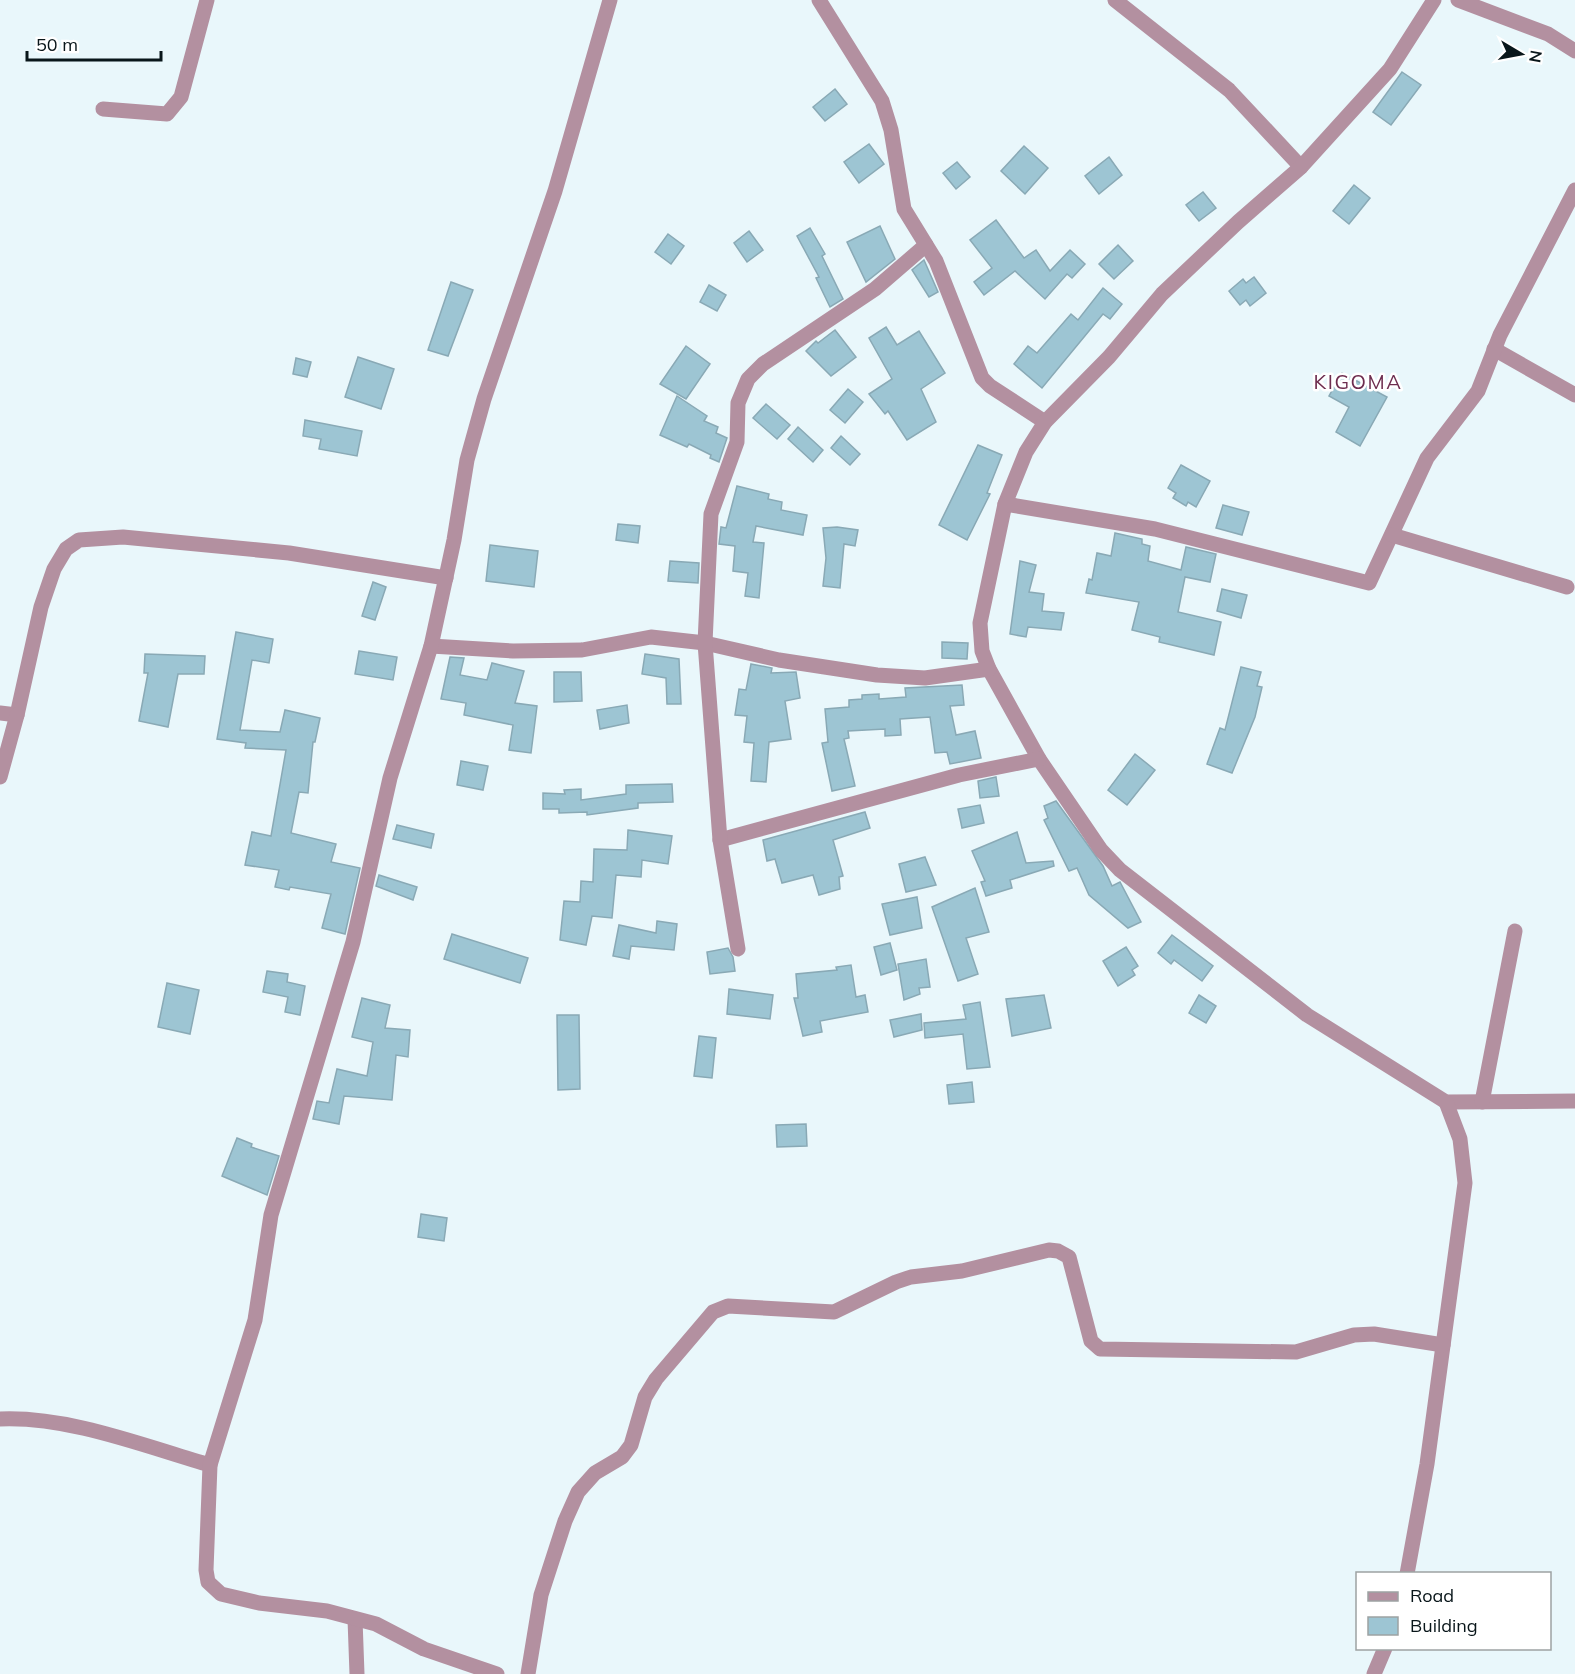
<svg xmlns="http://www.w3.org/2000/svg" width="1575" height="1674" viewBox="0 0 1575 1674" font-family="Mulish,sans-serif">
	<rect width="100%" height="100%" fill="#e9f7fb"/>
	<!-- building -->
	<g fill="#9dc5d3" stroke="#89a9b5" stroke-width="1.5">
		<polygon points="1402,72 1421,85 1391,125 1373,112"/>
		<polygon points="835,89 847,104 825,121 813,107"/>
		<polygon points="869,144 884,164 859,183 844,162"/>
		<polygon points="1024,146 1048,168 1025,194 1001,171"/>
		<polygon points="1109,157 1122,175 1099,194 1085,176"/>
		<polygon points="957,162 970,177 956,189 943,173"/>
		<polygon points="1354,185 1370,198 1349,224 1333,211"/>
		<polygon points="1203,192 1216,208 1199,221 1186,205"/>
		<polygon points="996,220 1024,258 1036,250 1050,271 1070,250 1085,264 1072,278 1067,274 1045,299 1015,271 984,295 974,282 992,268 970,240"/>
		<polygon points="880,226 895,259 866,282 847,242"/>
		<polygon points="810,228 825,254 822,256 843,299 830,307 816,278 819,277 797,236"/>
		<polygon points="749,231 763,250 747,262 734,243"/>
		<polygon points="668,234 684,246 671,264 655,252"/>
		<polygon points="1118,245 1133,261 1114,279 1099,264"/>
		<polygon points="924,260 938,292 929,297 912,270"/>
		<polygon points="1254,277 1266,293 1250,306 1246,300 1240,305 1229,291 1243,279 1246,283"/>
		<polygon points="451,282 473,290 448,356 428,350"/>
		<polygon points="709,285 726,295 717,311 700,302"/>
		<polygon points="1103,288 1122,304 1110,319 1103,314 1042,388 1014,364 1028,346 1037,353 1071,314 1078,320"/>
		<polygon points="886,327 897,345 919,331 945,373 921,389 936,422 907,440 888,411 885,414 869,394 892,379 869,338"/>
		<polygon points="835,330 856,357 831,376 806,351 816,341 818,343"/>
		<polygon points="686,346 710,364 686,399 660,384"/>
		<polygon points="358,357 394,369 381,409 345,397"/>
		<polygon points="296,358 311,362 307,377 293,374"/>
		<polygon points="1342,373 1387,397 1360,446 1336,432 1349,407 1329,396"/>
		<polygon points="848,389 863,402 845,423 830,410"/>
		<polygon points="677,396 707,416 704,421 718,427 716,433 727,438 719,462 710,458 711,455 689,444 687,447 660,435"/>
		<polygon points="766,404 790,425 777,439 753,418"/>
		<polygon points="305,420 362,431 357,456 319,449 321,439 303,436"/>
		<polygon points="798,427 823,450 813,462 788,439"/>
		<polygon points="841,436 860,454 850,465 831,448"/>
		<polygon points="978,445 1002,455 987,493 990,494 967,540 939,525"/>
		<polygon points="1181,465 1210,481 1196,507 1188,502 1186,506 1173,498 1176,493 1168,488"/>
		<polygon points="737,486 769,494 768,499 782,502 781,510 807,515 803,535 756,526 753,542 764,543 759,598 745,596 748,573 733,571 735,546 719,544 721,527 726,528"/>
		<polygon points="1223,505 1249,512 1242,535 1216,528"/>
		<polygon points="618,524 640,526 638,543 616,540"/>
		<polygon points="837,527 858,530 855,546 844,544 840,588 823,586 826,558 823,528"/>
		<polygon points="1115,533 1142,539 1142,544 1150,546 1148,561 1181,570 1186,547 1216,554 1210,582 1185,577 1178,612 1221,622 1214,655 1159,642 1160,637 1132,630 1139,602 1086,593 1089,579 1092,580 1097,553 1111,556"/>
		<polygon points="490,545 538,551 534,587 486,581"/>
		<polygon points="670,561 699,563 698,583 668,581"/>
		<polygon points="1020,561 1036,565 1029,592 1044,594 1042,611 1064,613 1061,630 1028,627 1026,637 1010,634"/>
		<polygon points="373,582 386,587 375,620 362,616"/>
		<polygon points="1222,589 1247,595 1241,618 1217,611"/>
		<polygon points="236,632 273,639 269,663 252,660 240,730 280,732 285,710 320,718 315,742 313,742 308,793 299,792 291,833 336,844 331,862 360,868 345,934 322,928 331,894 290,887 289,890 275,887 279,870 245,865 252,832 271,836 286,750 245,748 246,743 217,739"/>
		<polygon points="942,642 968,643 967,659 942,658"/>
		<polygon points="359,651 397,657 393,680 355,674"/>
		<polygon points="145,654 205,656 204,674 178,674 168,727 139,721 148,673 144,673"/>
		<polygon points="645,654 679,659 681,704 667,704 666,678 642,674"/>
		<polygon points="450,657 464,658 460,675 487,680 492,663 524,671 515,703 537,706 531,753 509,750 513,725 464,715 466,703 441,699"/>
		<polygon points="751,664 772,668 771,673 796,672 800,698 785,701 791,739 769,742 766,782 751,781 754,743 744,742 747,716 735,715 739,689 746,690"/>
		<polygon points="1241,667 1261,672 1257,686 1262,687 1255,717 1232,773 1207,764 1220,728 1225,730"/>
		<polygon points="554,672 581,672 582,701 554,702"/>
		<polygon points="962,685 964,705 950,706 956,735 975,731 981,758 950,764 947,752 935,753 930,717 900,719 901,735 885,736 885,729 848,731 849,738 844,739 855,786 832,791 822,743 828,742 825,709 849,707 849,700 862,699 862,695 879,694 879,699 906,697 905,688"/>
		<polygon points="627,705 629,723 600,729 597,710"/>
		<polygon points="1135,754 1155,770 1127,805 1108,790"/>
		<polygon points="461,761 488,766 483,790 457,785"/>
		<polygon points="996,777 999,796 980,798 978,781"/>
		<polygon points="672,784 673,802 638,803 638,808 587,815 587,812 559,813 559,809 543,809 543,793 565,794 564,790 581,789 581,800 626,794 626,785"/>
		<polygon points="1056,801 1103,866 1112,886 1120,882 1141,922 1128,928 1089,895 1077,868 1069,871 1044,820 1048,818 1044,806"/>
		<polygon points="980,805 984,823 962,828 958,809"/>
		<polygon points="865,812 870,828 833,840 843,876 839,877 840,889 819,895 813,875 782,883 775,859 767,861 763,840"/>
		<polygon points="397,825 434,834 431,848 393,839"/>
		<polygon points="628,830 672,836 668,864 642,860 641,877 616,875 612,918 592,916 586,945 560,940 564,901 580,902 581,881 593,882 594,849 627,850"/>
		<polygon points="1017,832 1026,863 1053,861 1054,866 1010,880 1012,888 986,896 981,882 985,881 972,851"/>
		<polygon points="925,857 936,885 906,892 899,864"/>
		<polygon points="379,875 417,887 413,900 376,886"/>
		<polygon points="975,888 989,932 966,938 978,974 958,981 932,907"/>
		<polygon points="917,897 922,928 890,935 882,904"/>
		<polygon points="657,921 677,924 674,950 631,946 629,959 613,956 619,925 656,933"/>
		<polygon points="452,934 528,958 520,983 444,959"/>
		<polygon points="1172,935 1213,966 1202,981 1174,960 1171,964 1158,953"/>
		<polygon points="890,943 897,970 881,975 874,947"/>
		<polygon points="1126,947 1138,966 1132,970 1135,975 1118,986 1103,961"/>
		<polygon points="728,948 733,957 735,971 710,974 707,952"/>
		<polygon points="926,959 930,987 919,988 920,994 904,1000 898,964"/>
		<polygon points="851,965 856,997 865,995 868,1012 820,1021 822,1032 803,1036 794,998 798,998 796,974 837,970 836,967"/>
		<polygon points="267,971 288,974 287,982 305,986 300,1015 285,1012 288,997 263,992"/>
		<polygon points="167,983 199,990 190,1034 158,1027"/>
		<polygon points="729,989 773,995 770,1019 727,1014"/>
		<polygon points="1044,995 1051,1028 1012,1036 1006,999"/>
		<polygon points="1199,995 1216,1006 1206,1023 1189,1013"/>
		<polygon points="362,998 390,1005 385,1028 410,1030 408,1057 396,1055 392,1100 344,1096 339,1124 313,1119 317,1101 329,1103 337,1069 367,1076 373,1042 352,1037"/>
		<polygon points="980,1002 990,1067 967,1069 963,1034 925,1038 924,1023 966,1019 963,1005"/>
		<polygon points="921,1014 922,1030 894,1037 890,1020"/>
		<polygon points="557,1015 579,1015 580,1089 558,1090"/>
		<polygon points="699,1036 716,1038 712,1078 694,1076"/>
		<polygon points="972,1082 974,1102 949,1104 947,1085"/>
		<polygon points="806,1124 807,1146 777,1147 776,1125"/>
		<polygon points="237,1138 252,1144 251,1147 279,1156 267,1195 222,1176"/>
		<polygon points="421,1214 447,1218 444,1241 418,1237"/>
	</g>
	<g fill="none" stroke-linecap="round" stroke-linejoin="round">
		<!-- street -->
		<g stroke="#b390a0" stroke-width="15">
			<polyline points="819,0 882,101 891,130 904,209 936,261 982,378 990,386 1045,422"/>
			<polyline points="1115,0 1229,90 1301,167"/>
			<polyline points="1434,0 1390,69 1301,167 1238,222 1162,294 1109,357 1045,422 1026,452 1005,504 980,623 982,651 989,669 1039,759 1101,850 1120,870 1307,1015 1446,1102 1575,1101"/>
			<polyline points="1458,0 1548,34 1575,51"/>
			<polyline points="103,109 167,114 181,97 207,0"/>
			<polyline points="1494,349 1575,395"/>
			<polyline points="1005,504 1155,529 1369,583 1427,458 1478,391 1500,335 1575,190"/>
			<polyline points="1392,535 1567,587"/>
			<polyline points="431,646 513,651 582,650 651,637 705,643 779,660 877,675 925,678 989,669"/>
			<polyline points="0,713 17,715 41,607 54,569 66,549 79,540 123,537 289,553 446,578"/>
			<polyline points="0,777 17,715"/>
			<polyline points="720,840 959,775 1039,759"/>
			<polyline points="738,949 720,840 705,643 711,514 737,442 738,403 748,379 763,364 875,289 926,245"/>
			<polyline points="1482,1102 1515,931"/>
			<path d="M0,1419C69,1416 144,1446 210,1465"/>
			<polyline points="1407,1574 1427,1464 1465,1183 1460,1139 1446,1102"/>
			<polyline points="355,1619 357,1674"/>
			<polyline points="497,1674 424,1649 376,1624 327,1611 259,1603 221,1594 208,1582 206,1570 210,1465 255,1320 271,1215 353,942 390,778 431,646 454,540 467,460 484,399 555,191 610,0"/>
			<polyline points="528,1674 541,1595 565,1521 578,1492 595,1473 622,1457 631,1445 645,1397 656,1379 713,1312 728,1306 834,1312 896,1282 911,1277 962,1271 1049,1250 1058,1251 1069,1257 1091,1341 1100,1349 1296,1352 1354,1335 1374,1334 1443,1345"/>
			<polyline points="1374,1674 1385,1648"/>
		</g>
	</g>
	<g text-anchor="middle" stroke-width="5" stroke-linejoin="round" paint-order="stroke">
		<!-- quarter labels -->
		<g font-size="20" letter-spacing="1.5" fill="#6d2d4f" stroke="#fff">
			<text x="1358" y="389">KIGOMA</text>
		</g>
	</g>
	<!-- legend -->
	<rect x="1356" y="1572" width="195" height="78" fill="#ffffff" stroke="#9da2a3" stroke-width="1.5"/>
	<rect x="1368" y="1592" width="30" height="9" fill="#b390a0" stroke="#9da2a3" stroke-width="1.5"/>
	<text x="1410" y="1602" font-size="18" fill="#09161a">Road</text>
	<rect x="1368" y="1617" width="30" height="18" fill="#9dc5d3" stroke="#9da2a3" stroke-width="1.5"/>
	<text x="1410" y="1632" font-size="18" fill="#09161a">Building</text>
	<!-- north arrow -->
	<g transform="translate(1521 54) rotate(100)" stroke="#ffffff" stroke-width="4.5" paint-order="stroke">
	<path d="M0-4.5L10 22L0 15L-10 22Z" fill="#09161a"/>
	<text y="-9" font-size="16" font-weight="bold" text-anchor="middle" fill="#09161a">N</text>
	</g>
	<!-- scale -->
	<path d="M27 51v9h134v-9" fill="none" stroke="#09161a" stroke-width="3"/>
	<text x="36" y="51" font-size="18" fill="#09161a" stroke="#ffffff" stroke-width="4.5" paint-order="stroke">50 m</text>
</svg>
